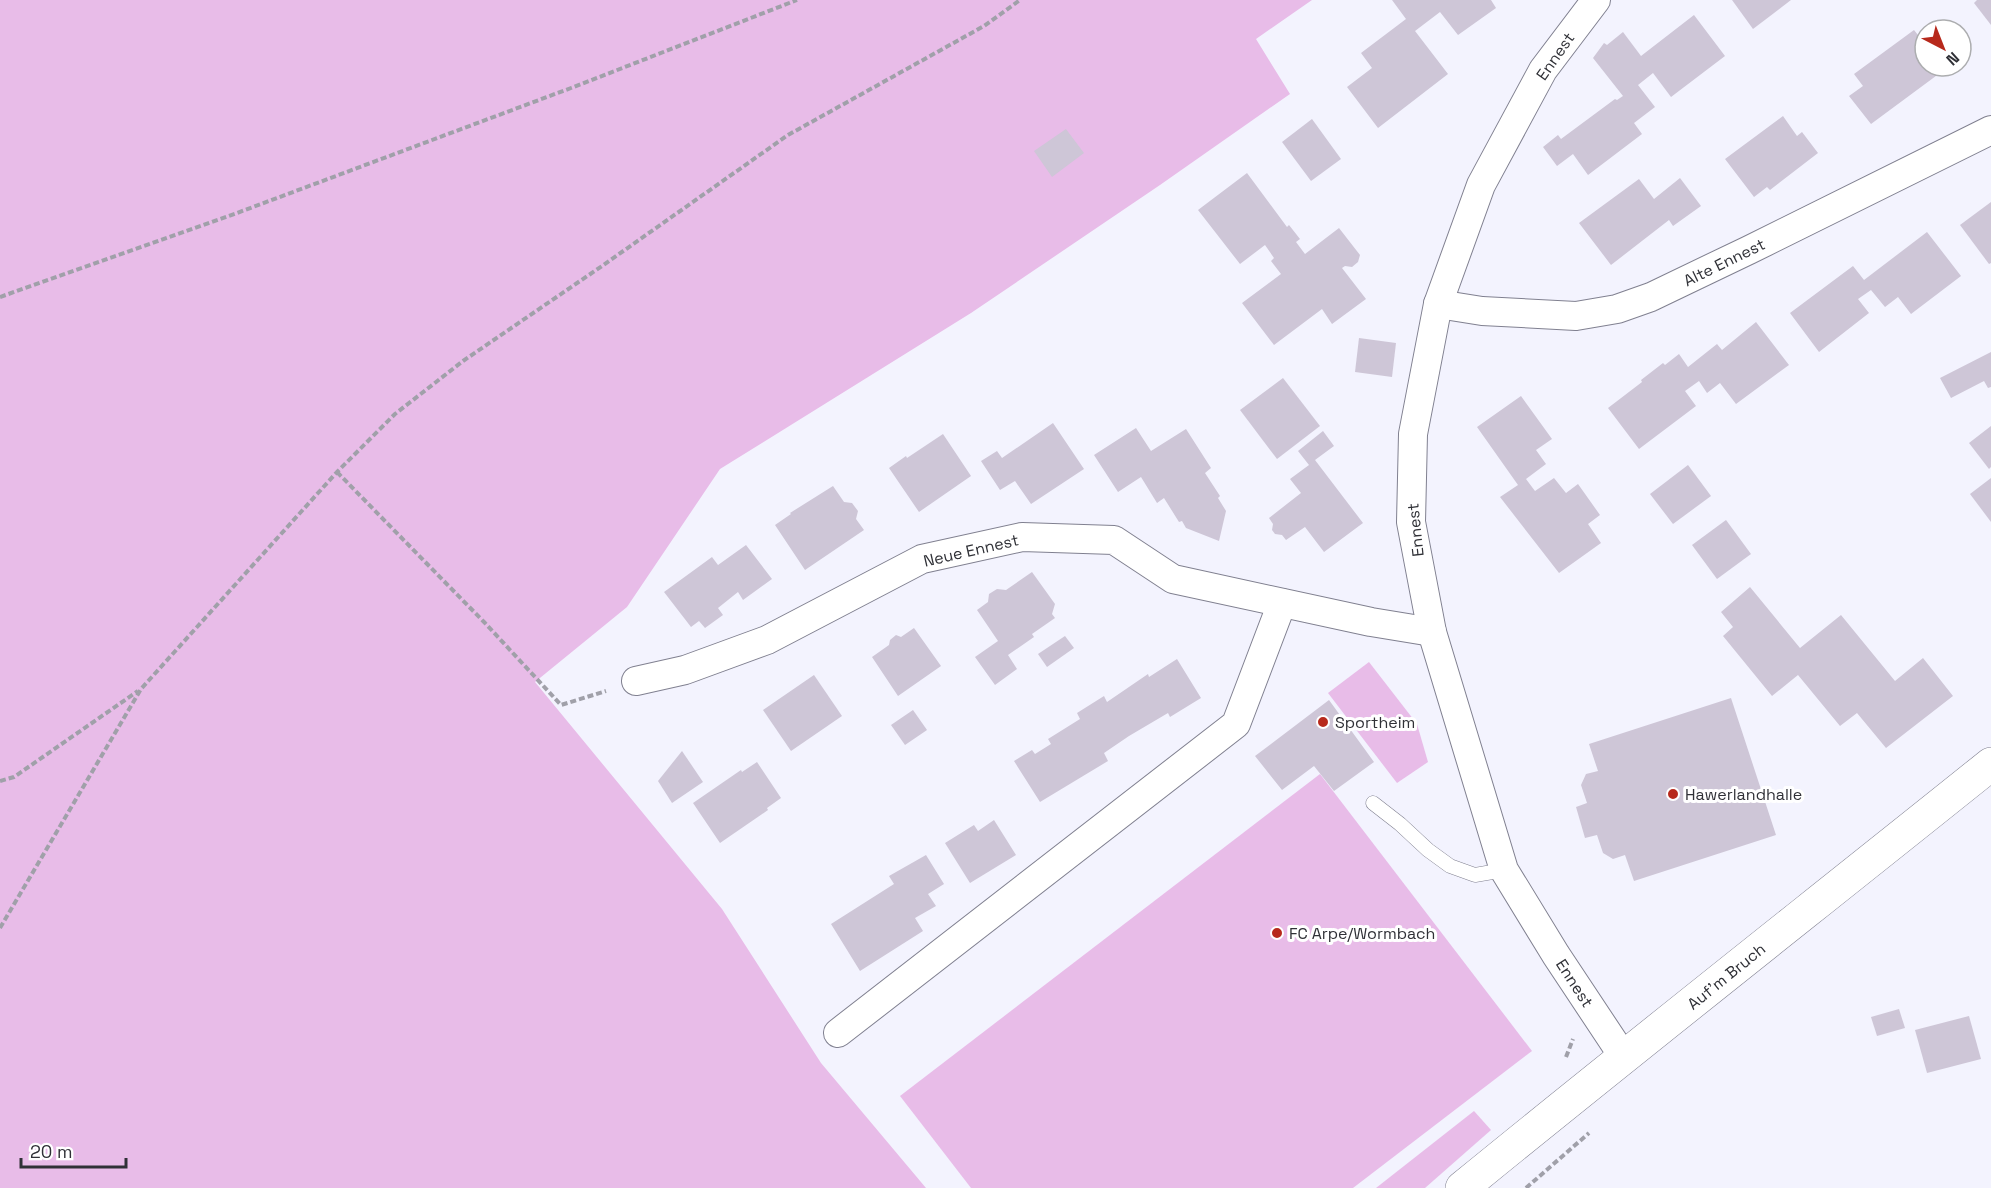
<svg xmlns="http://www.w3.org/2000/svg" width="1991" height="1188" viewBox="0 0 1991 1188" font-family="'Space Grotesk',sans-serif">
	<rect width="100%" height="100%" fill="#f3f3fe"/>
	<!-- green -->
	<g fill="#e8bce8">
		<polygon points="0,0 1312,0 1256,39 1290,94 1160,185 971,313 720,469 627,607 535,682 722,909 821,1063 926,1188 0,1188"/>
		<polygon points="1369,662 1417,724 1428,762 1397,783 1328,693"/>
		<polygon points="1320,774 1532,1051 1353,1188 971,1188 900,1096"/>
		<polygon points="1474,1111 1491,1130 1425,1188 1376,1188"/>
	</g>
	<!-- building -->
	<g fill="#cec6d7">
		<polygon points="1392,0 1491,0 1496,8 1458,35 1440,12 1415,31 1448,74 1378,128 1347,87 1372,68 1361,53 1406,19"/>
		<polygon points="1732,0 1791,0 1753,29"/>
		<polygon points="1977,0 1991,0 1991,25 1974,3"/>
		<polygon points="1694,15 1725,56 1671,97 1653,73 1638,85 1655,107 1634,123 1642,134 1588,175 1573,154 1557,166 1543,147 1558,135 1561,139 1615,99 1617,100 1623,96 1593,58 1604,43 1607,45 1623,32 1641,56"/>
		<polygon points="1914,30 1925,44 1925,66 1941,66 1944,70 1871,124 1849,96 1863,86 1854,74"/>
		<polygon points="1783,116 1797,136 1802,132 1818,153 1770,190 1767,187 1754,197 1725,159"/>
		<polygon points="1312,119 1341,159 1311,181 1282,142"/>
		<polygon points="1066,129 1084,153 1052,177 1034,151"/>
		<polygon points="1247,173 1287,227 1289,225 1300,239 1296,242 1305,254 1339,228 1360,255 1358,262 1352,267 1345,266 1342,268 1366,299 1332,324 1322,309 1274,345 1242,303 1281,274 1271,261 1274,258 1265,245 1240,264 1198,210"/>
		<polygon points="1680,178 1701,206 1673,226 1669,220 1611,265 1579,223 1639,179 1654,199"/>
		<polygon points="1991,202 1991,263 1989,264 1960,225"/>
		<polygon points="1927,232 1961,276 1911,314 1898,297 1885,307 1871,290 1858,299 1869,313 1819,352 1790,313 1853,266 1864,280"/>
		<polygon points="1756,322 1789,365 1736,404 1720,383 1707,393 1699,381 1685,391 1696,406 1639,449 1608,408 1642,382 1641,380 1663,363 1665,365 1679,354 1688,367 1717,344 1722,350"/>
		<polygon points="1359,338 1396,343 1392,377 1355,372"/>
		<polygon points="1991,352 1991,387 1988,388 1984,381 1951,398 1940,378"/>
		<polygon points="1283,378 1320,426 1277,459 1240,410"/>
		<polygon points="1521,396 1552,439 1536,450 1546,464 1526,479 1535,491 1554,478 1566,493 1578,484 1600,515 1588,524 1601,543 1559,573 1500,497 1518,485 1477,427"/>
		<polygon points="1053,423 1084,469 1031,504 1015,481 1000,490 981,461 997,451 1002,458"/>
		<polygon points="1991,426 1991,467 1989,469 1969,443"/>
		<polygon points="1136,428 1151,451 1186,429 1211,468 1205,473 1220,496 1218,498 1226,511 1219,541 1186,528 1182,521 1179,522 1164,498 1157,503 1141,477 1118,492 1094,455"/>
		<polygon points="1323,431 1334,446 1315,460 1363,523 1324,552 1305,527 1286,540 1282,535 1275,534 1272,530 1273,524 1269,518 1301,493 1290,479 1309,465 1298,451"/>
		<polygon points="943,434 971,476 919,512 889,468 906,456 907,458"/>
		<polygon points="1688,465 1711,496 1673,524 1650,494"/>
		<polygon points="1991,478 1991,522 1970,494"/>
		<polygon points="833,486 844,502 852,503 858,511 856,519 864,530 805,570 775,525 791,514 790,513"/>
		<polygon points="1726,520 1751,554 1717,579 1692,545"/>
		<polygon points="746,545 772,579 743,600 738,592 718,608 723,615 705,628 699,621 691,627 664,592 712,557 718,565"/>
		<polygon points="1032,572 1055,604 1052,614 1055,618 1032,634 1034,637 1008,655 1017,669 995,685 975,657 998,641 977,610 988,602 989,594 997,589 1006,590"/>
		<polygon points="1750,587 1800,648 1841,615 1895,681 1923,658 1953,696 1886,748 1857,713 1840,726 1798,675 1772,696 1723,636 1733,627 1721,612"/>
		<polygon points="914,628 941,666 898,696 872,657 889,645 890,640 896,635 901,637"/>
		<polygon points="1065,636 1074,648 1047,667 1038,654"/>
		<polygon points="1177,659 1201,698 1170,717 1168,713 1129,736 1104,753 1108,761 1040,802 1014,761 1032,750 1035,754 1051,744 1048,739 1080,719 1077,713 1104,696 1107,702 1148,674 1149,677"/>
		<polygon points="814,675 842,716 791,751 763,710"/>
		<polygon points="1731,698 1776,835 1634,881 1625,855 1613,859 1603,853 1597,835 1585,838 1576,807 1587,803 1581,785 1586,774 1598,771 1589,744"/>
		<polygon points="1329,700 1374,762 1334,791 1314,766 1282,790 1255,756"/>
		<polygon points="913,710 927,730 905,745 891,725"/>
		<polygon points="682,751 703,782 672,803 658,781"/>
		<polygon points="757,762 781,798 767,808 768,810 720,843 693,803 741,770 742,772"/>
		<polygon points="994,820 1016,855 970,883 945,843 974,825 978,831"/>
		<polygon points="926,855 944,884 928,894 936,906 915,918 923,931 860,971 831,924 894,884 889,876"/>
		<polygon points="1899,1009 1905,1028 1877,1036 1871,1017"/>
		<polygon points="1969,1016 1981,1059 1927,1073 1915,1030"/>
	</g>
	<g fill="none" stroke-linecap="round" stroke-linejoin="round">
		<defs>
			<polyline id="lane" points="1373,803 1400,824 1428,850 1450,866 1475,875 1504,870"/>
			<g id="street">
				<polyline points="1596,0 1543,70 1481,185 1438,304 1413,434 1411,522 1432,632 1504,870 1556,955 1623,1056"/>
				<polyline points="1438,304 1482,311 1576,316 1617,309 1651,297 1749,250 1991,130"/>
				<polyline points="636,681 685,670 767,640 922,559 1022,537 1114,540 1173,579 1371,622 1432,632"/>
				<polyline points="838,1033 1236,724 1282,603"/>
			</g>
			<path id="secondary" d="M1462,1188C1637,1045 1814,906 1991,764"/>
		</defs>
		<!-- lane casing -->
		<use href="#lane" stroke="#808090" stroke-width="15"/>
		<!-- street casing -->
		<use href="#street" stroke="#808090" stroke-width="30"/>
		<!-- secondary casing -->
		<use href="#secondary" stroke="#808090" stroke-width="34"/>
		<!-- path -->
		<g stroke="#a0a0a9" stroke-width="4" stroke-dasharray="6 3" stroke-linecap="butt">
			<polyline points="0,297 237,213 571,88 797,0"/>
			<polyline points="337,472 485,623 561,705 606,691"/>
			<polyline points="0,781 14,777 138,691"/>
			<polyline points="0,928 141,689 337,472 395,414 463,361 602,266 788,135 984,26 1020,0"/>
			<polyline points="1566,1057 1573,1039"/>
			<polyline points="1526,1188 1589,1133"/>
		</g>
		<!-- lane -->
		<use href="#lane" stroke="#fff" stroke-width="14"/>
		<!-- street -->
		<use href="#street" stroke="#fff" stroke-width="28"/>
		<!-- secondary -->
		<use href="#secondary" stroke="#fff" stroke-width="33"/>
	</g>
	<!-- markers -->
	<g fill="#b7291c" stroke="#fff" stroke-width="2">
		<circle cx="1323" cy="722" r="6"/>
		<circle cx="1673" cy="794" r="6"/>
		<circle cx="1277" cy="933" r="6"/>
	</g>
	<g text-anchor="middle" stroke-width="6" stroke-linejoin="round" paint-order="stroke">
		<!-- street labels -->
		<g font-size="16" fill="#303137" stroke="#fff">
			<text transform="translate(1555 56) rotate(-55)" y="6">Ennest</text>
			<text transform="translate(1724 262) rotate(-26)" y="6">Alte Ennest</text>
			<text transform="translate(1415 530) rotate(-96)" y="6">Ennest</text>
			<text transform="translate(971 550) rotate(-13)" y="6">Neue Ennest</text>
			<text transform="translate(1726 976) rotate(-39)" y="6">Auf'm Bruch</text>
			<text transform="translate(1575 983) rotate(57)" y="6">Ennest</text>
		</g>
		<!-- poi labels -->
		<g font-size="16" fill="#303137" stroke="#fff" text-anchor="start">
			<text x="1335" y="728">Sportheim</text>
			<text x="1685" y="800">Hawerlandhalle</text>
			<text x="1289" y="939">FC Arpe/Wormbach</text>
		</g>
	</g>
	<!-- north arrow -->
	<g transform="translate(1943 48) rotate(138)"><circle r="28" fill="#ffffff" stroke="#acadaf" stroke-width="1.5"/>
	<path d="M0-4.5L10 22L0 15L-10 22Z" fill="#b7291c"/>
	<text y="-9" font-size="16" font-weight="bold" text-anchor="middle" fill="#303137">N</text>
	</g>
	<!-- scale -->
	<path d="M21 1158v9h105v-9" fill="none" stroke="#303137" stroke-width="3"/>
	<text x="30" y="1158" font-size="18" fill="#303137" stroke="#ffffff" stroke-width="4.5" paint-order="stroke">20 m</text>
</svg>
